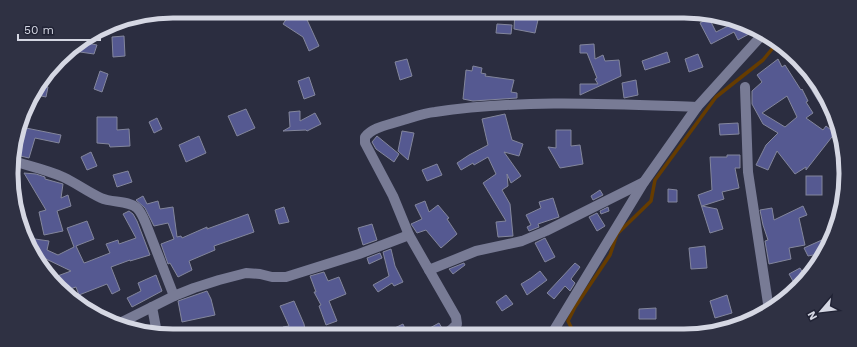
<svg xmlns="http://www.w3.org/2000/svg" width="857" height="347" viewBox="0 0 857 347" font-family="'Work Sans',sans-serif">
	<rect width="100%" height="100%" fill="#2b2d40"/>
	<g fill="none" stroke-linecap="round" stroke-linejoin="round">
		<!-- stream -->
		<polyline stroke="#663c00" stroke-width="3.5" points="575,335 568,321 575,307 610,255 617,234 651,201 655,180 716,97 763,60 777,43"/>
	</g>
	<!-- building -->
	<g fill="#555991" stroke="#83869c" fill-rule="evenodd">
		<polygon points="292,11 303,11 319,46 309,51 303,37 283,24"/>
		<polygon points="515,11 540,11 535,33 514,29"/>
		<polygon points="709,18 716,32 738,21 743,24 749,34 738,40 734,32 711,44 700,23"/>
		<polygon points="497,24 512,25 511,34 496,33"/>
		<polygon points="124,36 125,56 113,57 112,37"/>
		<polygon points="82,42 97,45 94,54 80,52"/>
		<polygon points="594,44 595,59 603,55 605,61 619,60 621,76 580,95 580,84 598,84 595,79 597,78 587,53 580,53 580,45"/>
		<polygon points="667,52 670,62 645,70 642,61"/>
		<polygon points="698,54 703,67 689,72 685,59"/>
		<polygon points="407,59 412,76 400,80 395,62"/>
		<path d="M778,59L782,67L785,65L801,90L802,89L808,101L806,102L813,113L806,118L823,130L826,126L835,133L806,170V167L795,174L777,151L768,170L756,165L766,145L778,133L763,124L752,104V91L762,82L757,75ZM787,96L797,117L785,127L762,113Z"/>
		<polygon points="473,66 482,68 481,73 486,74 485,76 514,80 511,92 517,93 517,98 473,101 463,99 466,70 472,71"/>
		<polygon points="100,71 108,74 102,92 94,89"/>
		<polygon points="309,77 315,95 304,99 298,81"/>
		<polygon points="636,80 638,95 624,98 622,83"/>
		<polygon points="39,85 48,87 46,97 32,94"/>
		<polygon points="246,109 255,128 237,136 228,116"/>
		<polygon points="300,111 300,121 315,113 321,124 307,131 306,130 283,131 290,127 289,112"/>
		<polygon points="505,114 512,140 523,144 519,156 504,152 521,176 511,183 507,174 508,186 502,190 510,204 513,236 498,237 496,222 506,221 483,183 496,174 488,157 474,165 473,163 461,170 457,163 469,155 488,145 482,119"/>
		<polygon points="97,117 117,117 117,130 129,129 130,146 110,147 109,144 97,143"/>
		<polygon points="157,118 162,129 154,133 149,122"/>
		<polygon points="738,123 739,134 720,135 719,124"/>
		<polygon points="21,127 61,135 59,143 35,138 29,158 12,154"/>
		<polygon points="556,130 571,130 571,146 580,145 583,164 560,168 548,147 556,148"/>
		<polygon points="402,131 414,133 408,160 398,151"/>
		<polygon points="199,136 206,153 186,162 179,145"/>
		<polygon points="377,136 399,154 394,162 376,149 372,142"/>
		<polygon points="91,152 97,166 87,170 81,157"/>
		<polygon points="727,155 740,155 740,168 735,168 739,188 722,192 724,199 702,206 717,209 723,229 710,233 698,195 712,190 710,157 727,157"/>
		<polygon points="437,164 442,175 427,181 422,170"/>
		<polygon points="128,171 132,182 117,187 113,175"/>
		<polygon points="24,173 36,174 45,177 45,179 63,184 61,198 68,195 71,206 57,211 63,231 44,235 39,212 46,210"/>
		<rect x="806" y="176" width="16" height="19"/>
		<polygon points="668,189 677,190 677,202 668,202"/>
		<polygon points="600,190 603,195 593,200 591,196"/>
		<polygon points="143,196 147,204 158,201 160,209 173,207 177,237 181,236 182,238 207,227 207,229 248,214 254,232 214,246 215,250 189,261 192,270 178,277 170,263 168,264 161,244 174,239 168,223 154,226 145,208 136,200"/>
		<polygon points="553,198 559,217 538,224 539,227 529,231 527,227 531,225 526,215 541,208 539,202"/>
		<polygon points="425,201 429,212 438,205 449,218 447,219 457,234 441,248 426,230 417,233 411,224 422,219 415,205"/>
		<polygon points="803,206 807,215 799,218 805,245 789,248 791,259 769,264 765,241 768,240 763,225 760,210 772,208 774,220"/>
		<polygon points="284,207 289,222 279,224 275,210"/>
		<polygon points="608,207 609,211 601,214 600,211"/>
		<polygon points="129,211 133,214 137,221 150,255 130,261 130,260 111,267 120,290 112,294 107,284 79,295 76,287 64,291 52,278 71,271 44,258 35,257 28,238 49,241 47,250 58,255 74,247 67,228 87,221 94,239 76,246 84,263 87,262 110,253 106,244 118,240 119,244 136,238 123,214"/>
		<polygon points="597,213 605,226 597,231 589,217"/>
		<polygon points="372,224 377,240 363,245 358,228"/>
		<polygon points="833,235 824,253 808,256 804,248"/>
		<polygon points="545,238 555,257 545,262 535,243"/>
		<polygon points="705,246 707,268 691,269 689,248"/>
		<polygon points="391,249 395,266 403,282 394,286 392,283 378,292 373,285 389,276 383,252"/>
		<polygon points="380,253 382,258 369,264 367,258"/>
		<polygon points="464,263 465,265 453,274 449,269"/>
		<polygon points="575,263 580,267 571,279 575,283 570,291 565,286 554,299 547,293"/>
		<polygon points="800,268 806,278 797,288 789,274"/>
		<polygon points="540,271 547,280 527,295 521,284 531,278"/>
		<polygon points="324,272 328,281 339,277 346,294 329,301 337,321 326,325 319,306 321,305 314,292 316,292 310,276"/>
		<polygon points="156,275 162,291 132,307 127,298 141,291 138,283"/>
		<polygon points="207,291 211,299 215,315 182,322 178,301"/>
		<polygon points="506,295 513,304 502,311 496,302"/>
		<polygon points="727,295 732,313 715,318 710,301"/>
		<polygon points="294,301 304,324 306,336 284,336 283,327 289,326 280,306"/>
		<polygon points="656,308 656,319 639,319 639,309"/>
		<polygon points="439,323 442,328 438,332 438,335 431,335 428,329"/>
		<polygon points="403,324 407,333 402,335 380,335"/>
	</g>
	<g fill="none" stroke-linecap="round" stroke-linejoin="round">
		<!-- minor -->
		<g stroke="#787b95" stroke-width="10">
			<polyline points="803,67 834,118"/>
			<polyline points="745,87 748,172 769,310"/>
			<path d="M13,161C29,166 47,170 63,177C76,183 88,192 101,198C112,203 128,200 137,208C141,212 144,219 146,224L174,296"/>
			<path d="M644,182L546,231L522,241L476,251L429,270L409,235L393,196L365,143V137C373,127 388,125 400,121C411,118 423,113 435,112C521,99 611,104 697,107"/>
			<polyline points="429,270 456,317 457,324 452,329 444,335"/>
			<polyline points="152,307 157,333"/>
			<polyline points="116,325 174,296 194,288 219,280 246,273 260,274 272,277 286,277 359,254 409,235"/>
			<polyline points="551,335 644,182 697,107 762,35"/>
		</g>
	</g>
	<!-- crop -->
	<path d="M0 0H857V347H0ZM173 18H684A155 155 0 0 1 839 173V174A155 155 0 0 1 684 329H173A155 155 0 0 1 18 174V173A155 155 0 0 1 173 18Z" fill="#2f3143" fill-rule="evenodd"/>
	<path fill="none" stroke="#d5d7e3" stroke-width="5" d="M173 18H684A155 155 0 0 1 839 173V174A155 155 0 0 1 684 329H173A155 155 0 0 1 18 174V173A155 155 0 0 1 173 18Z"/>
	<!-- north arrow -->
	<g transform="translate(821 311) rotate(242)" stroke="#212335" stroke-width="3" paint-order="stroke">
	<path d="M0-3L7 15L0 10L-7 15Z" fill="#d5d7e3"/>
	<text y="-6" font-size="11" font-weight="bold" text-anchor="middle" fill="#d5d7e3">N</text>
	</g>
	<!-- scale -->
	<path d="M18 34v6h82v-6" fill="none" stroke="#d5d7e3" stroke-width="2"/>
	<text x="24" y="34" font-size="12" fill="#d5d7e3" stroke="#212335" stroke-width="3" paint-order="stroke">50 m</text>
</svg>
